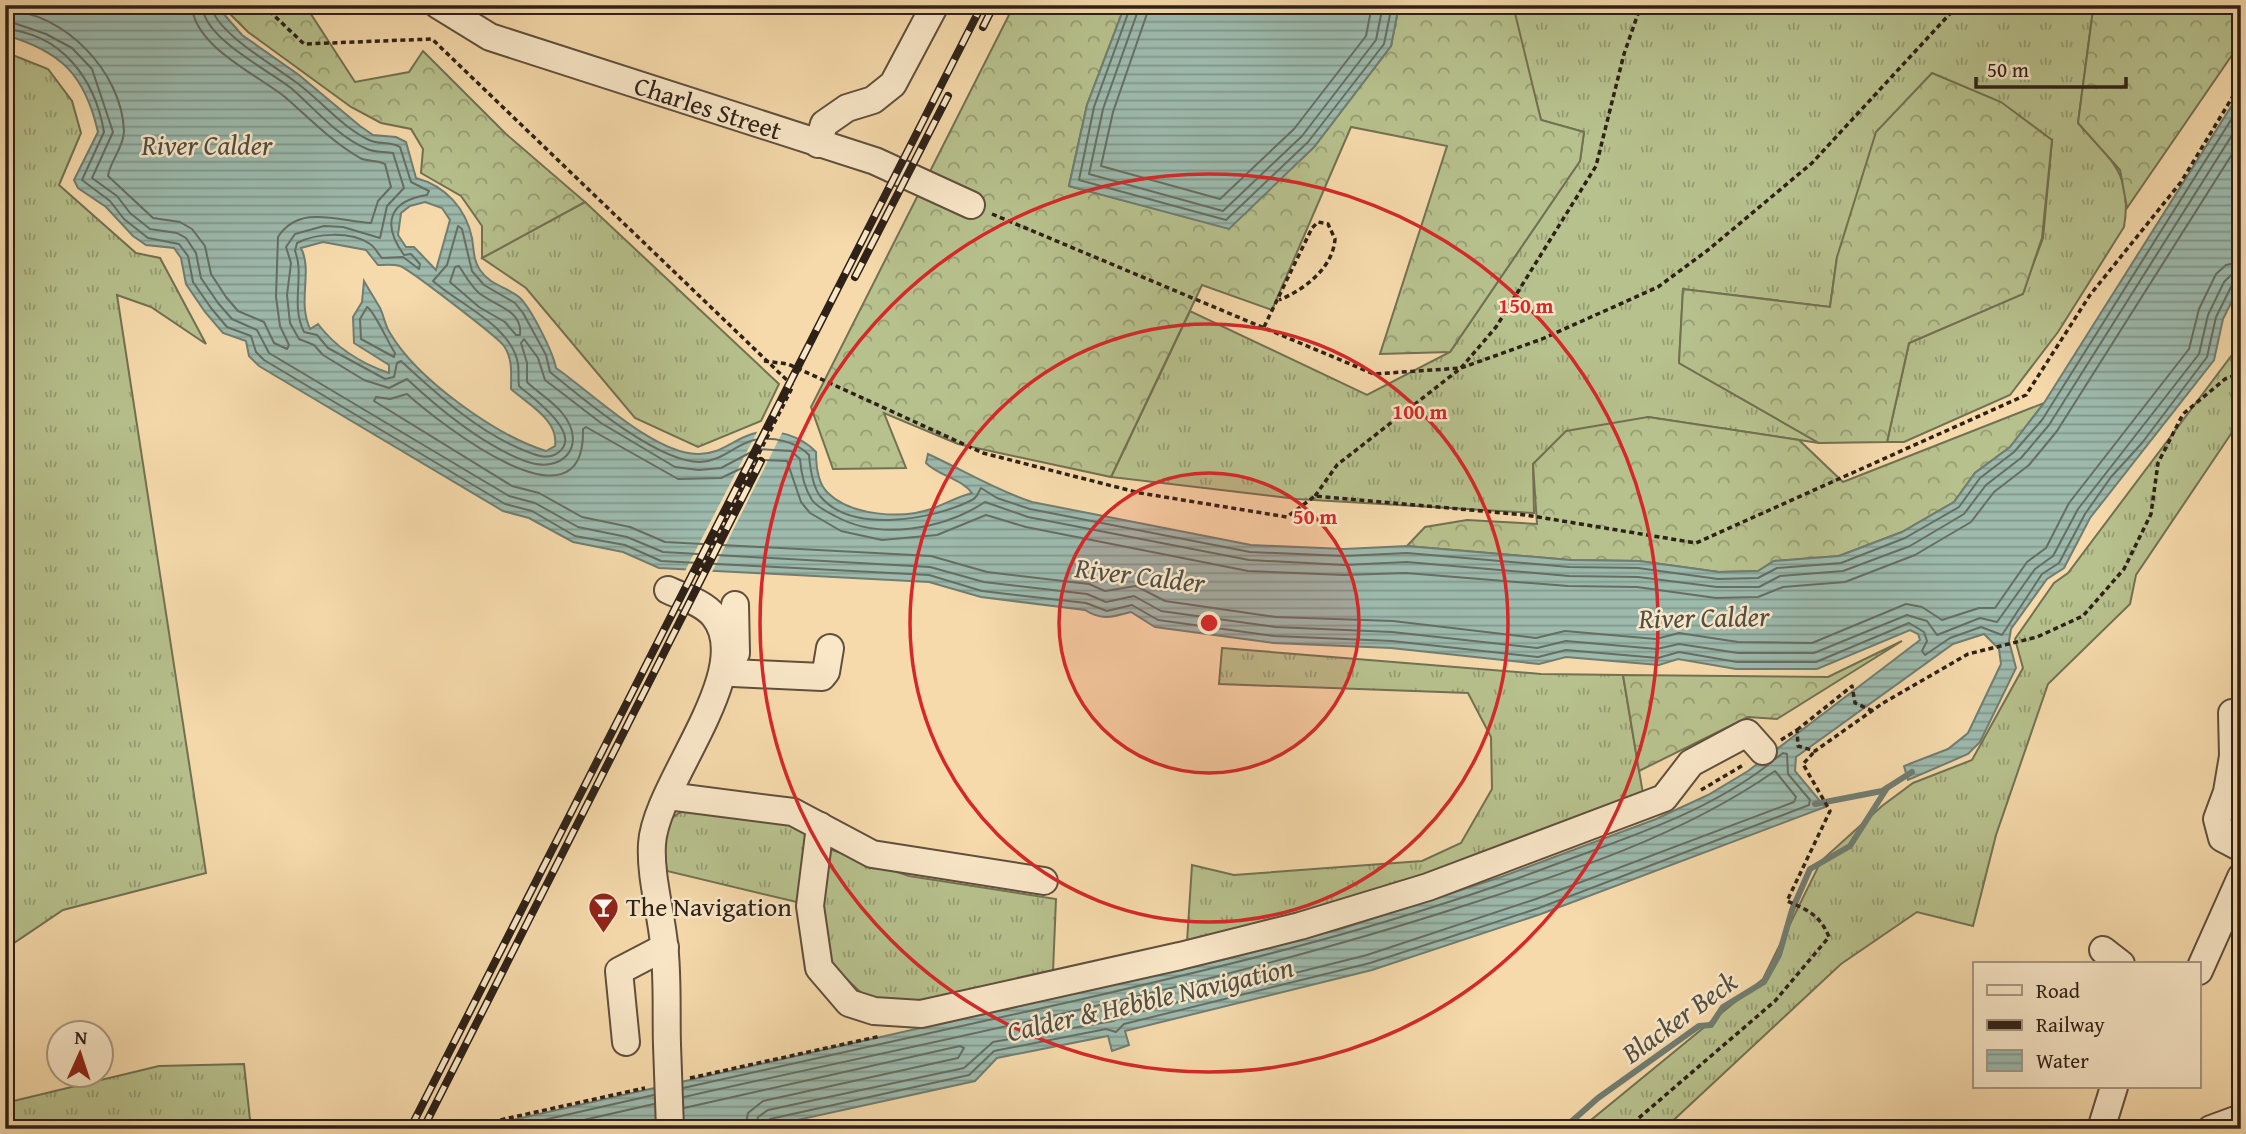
<svg xmlns="http://www.w3.org/2000/svg" width="2246" height="1134" viewBox="0 0 2246 1134" font-family="'Gentium Book Plus',serif">
	<defs>
		<pattern id="grass-tufts" width="24" height="20" patternUnits="userSpaceOnUse" patternTransform="scale(1.75)"><rect width="24" height="20" fill="#b7c18d"/><path d="M3 7l-1-3M5 7V3M7 7l1-3M15 17l-1-3M17 17v-4M19 17l1-3" fill="none" stroke="#959c72"/></pattern>
		<pattern id="forest-crowns" width="20" height="18" patternUnits="userSpaceOnUse" patternTransform="scale(1.75)"><rect width="20" height="18" fill="#b7c18d"/><path d="M2 6a3 3 0 1 1 6 0M12 15a3 3 0 1 1 6 0" fill="none" stroke="#959c72"/></pattern>
		<pattern id="water-rules" width="6" height="5" patternUnits="userSpaceOnUse" patternTransform="scale(1.75)"><rect width="6" height="5" fill="#9dbaad"/><path d="M0 2.5h6" fill="none" stroke="#80978c"/></pattern>
	</defs>
	<rect width="100%" height="100%" fill="#f6daab"/>
	<filter id="stains"><feTurbulence type="fractalNoise" baseFrequency=".00286" numOctaves="4"/><feColorMatrix values="0 0 0 0 .2 0 0 0 0 .09 0 0 0 0 .02 0 0 0 .5 -.17"/></filter>
	<radialGradient id="worn" r=".72"><stop offset=".6" stop-color="#630" stop-opacity="0"/><stop offset="1" stop-color="#630" stop-opacity=".3"/></radialGradient>
	<!-- grass -->
	<g fill="url(#grass-tufts)" stroke="#727152" stroke-width="2">
		<path d="M1511,5H2091L2093,10L2078,123C2111,160 2133,174 2124,227L2058,332L2010,395L1904,442H1887L1909,343L2022,294L2043,238L2052,140L1837,257L1830,307L1683,289L1679,363L1819,443L1648,417L1533,464L1534,513L1297,499L1111,477L1190,311L1367,395L1450,352L1580,161L1584,132L1541,120Z"/>
		<polygon points="5,52 48,69 72,101 81,133 59,185 136,253 160,258 206,344 151,307 117,295 206,873 63,910 5,949"/>
		<polygon points="585,202 779,384 761,421 698,447 635,418 526,288 482,258"/>
		<polygon points="2241,343 2241,419 2136,575 2130,604 2048,684 1996,835 1973,926 1917,912 1841,964 1664,1129 1580,1129 1763,979 1821,861 1882,806 1913,783 1972,760 2023,668 2015,639 2054,583 2068,573"/>
		<polygon points="1222,648 1541,674 1623,675 1643,794 1430,878 1187,942 1192,865 1234,875 1422,861 1461,843 1492,789 1491,737 1468,693 1219,684"/>
		<path d="M697,809C731,813 781,810 807,835L805,904L667,871L662,841L669,820L682,811Z"/>
		<polygon points="829,849 909,876 1056,899 1053,972 907,1008 868,999 830,964 819,920"/>
		<polygon points="244,1064 251,1129 5,1129 5,1103 159,1066"/>
	</g>
	<!-- forest -->
	<g fill="url(#forest-crowns)" stroke="#727152" stroke-width="2">
		<polygon points="221,5 305,5 355,82 409,72 423,51 506,134 585,202 482,258 482,226 461,196 421,173 423,149 411,129 381,123 351,107 248,32"/>
		<polygon points="1014,5 1125,5 1087,105 1069,186 1228,228 1314,147 1391,46 1399,5 1513,5 1541,120 1584,132 1580,161 1450,352 1380,354 1447,146 1351,127 1272,310 1202,285 1111,477 958,444 884,413 906,468 833,469 811,407"/>
		<polygon points="2091,5 2241,5 2241,42 2127,208 2120,170 2078,123 2093,10"/>
		<polygon points="1932,73 2001,102 2052,140 2042,238 2023,294 1909,343 1887,442 1819,443 1679,363 1683,289 1830,307 1837,257 1876,132"/>
		<polygon points="2044,403 2010,447 1975,473 1954,502 1902,532 1839,556 1774,561 1758,571 1719,572 1639,561 1570,560 1407,546 1425,527 1467,520 1537,524 1533,464 1566,431 1648,417 1799,440 1843,482"/>
		<polygon points="1902,641 1777,719 1748,717 1639,771 1623,675 1828,677"/>
	</g>
	<!-- water -->
	<g fill="url(#water-rules)" stroke="#717d71" stroke-width="2" fill-rule="evenodd">
		<path d="M5,5H216L242,35L299,75L360,126L373,135L396,137L406,142L416,178C446,186 466,209 472,238C474,249 473,260 480,270C490,285 505,286 519,297C531,308 553,352 556,368C592,393 653,453 697,454C720,455 732,440 752,434C774,427 801,436 816,452C816,465 818,484 828,493C851,516 902,519 931,509C945,504 957,497 972,493C962,479 939,476 926,463L928,454C963,470 995,490 1032,502L1251,545L1344,549L1407,546L1570,560L1639,561L1719,572L1758,571L1774,561L1839,556L1902,532L1954,502L1975,473L2010,447L2044,403L2241,91V283L2223,319L2214,360L2090,518L2064,568L2047,579L2011,629L2009,641L2016,668L1980,742L1968,754L1908,780L1904,766L1948,749L1968,733L2001,664L1999,649L1984,634L1953,644L1796,757L1795,771L1825,807L1541,914L1372,970L1125,1031L1129,1045L1112,1051L1108,1036L997,1058L975,1081L756,1129H473L1226,959L1341,929L1501,877L1656,819L1708,795L1748,771L1920,640L1918,634L1910,630L1817,669H1736L1678,659L1659,665L1566,657L1539,664L1391,648L1273,643L1155,627L1131,612C1113,617 1102,621 1085,610L981,597L929,582L659,568L623,552L573,542L529,518L503,511L259,366L249,356L246,341L223,333L205,312L186,284L181,258L174,248L146,245L133,236L106,207L78,188L74,180L98,132C85,75 61,51 5,35ZM425,202L442,208L450,220L436,270L414,247H406L398,235L401,213L410,206ZM323,242L366,250L378,265C384,265 393,264 400,266C409,269 499,338 504,346C513,359 511,374 511,389C529,405 559,420 555,446L546,451C495,435 417,379 390,333C385,326 384,316 380,308C375,299 369,290 364,281L362,302L353,317L354,343L389,365V373C360,363 336,348 318,324L310,329C297,300 313,272 301,248Z"/>
		<polygon points="1125,5 1399,5 1391,46 1314,147 1229,229 1069,186 1087,105"/>
	</g>
	<!-- pier -->
	<polygon fill="#f6daab" points="758,430 783,431 711,574 684,573"/>
	<g fill="none" stroke-linecap="round" stroke-linejoin="round">
		<!-- shore -->
		<g stroke="#666e62" stroke-width="2">
			<path d="M202,5C204,39 267,69 291,88C314,108 338,137 367,149C375,153 385,151 393,153L404,188L387,206L380,238L343,227L324,226L295,234L286,247L291,263L287,295L290,323L299,339L314,345L323,355L364,380L389,388L407,379C439,409 483,445 525,461C562,475 588,446 563,414C554,402 538,393 527,382V363L521,343L524,339L538,358L545,380L601,423L675,467L699,470L721,468L757,449L791,451L800,459C801,472 805,489 812,500C817,507 827,512 835,516C880,541 944,529 985,502L1028,517L1249,560L1344,565L1407,562L1569,576L1638,577L1717,587H1759L1780,576L1843,571L1910,546L1964,514L1986,485L2021,458L2049,425L2241,121"/>
			<path d="M211,5C214,31 273,65 293,80C319,98 340,126 369,140C379,145 390,141 400,147L411,182L429,191L427,195C388,201 382,225 404,255L411,254L420,264L419,269L403,257L382,258C378,254 375,247 370,244C351,231 316,233 297,243L295,251C305,276 290,303 304,332L317,335L328,348L385,379L394,377L397,363L401,361C439,396 480,434 528,452C538,456 549,460 559,452C583,433 531,397 519,386C518,379 519,371 518,364C512,326 460,305 433,281L447,265L458,226L462,229L472,271L484,285L515,303L523,313L546,355L550,372C583,399 657,462 700,462C723,461 734,445 754,440C773,436 797,442 809,455C810,467 812,485 820,496C852,535 935,519 972,500C978,497 978,492 981,488L997,498L1030,509L1250,552L1344,556L1407,553L1569,567L1638,568L1718,579L1758,578L1777,568L1841,563L1905,538L1959,507L1980,478L2014,452L2042,420L2241,104"/>
			<polyline points="1131,5 1094,107 1079,180 1226,220 1308,142 1384,44 1392,5"/>
			<polyline points="1140,5 1103,109 1089,174 1223,211 1302,136 1376,40 1383,5"/>
			<polyline points="1150,5 1113,112 1101,166 1220,199 1294,129 1366,36 1372,5"/>
			<path d="M5,10C64,12 122,72 124,131C124,147 110,161 108,176L153,218L180,222L192,229L205,246L211,274L226,297L238,311L264,322L274,343L287,349L289,345L280,326L276,297L278,237C300,203 341,222 371,223L378,201L391,187L385,164C378,160 368,162 360,158C332,142 309,118 285,97C258,75 193,46 192,5"/>
			<polyline points="5,20 46,34 72,48 92,69 113,132 92,178 117,196 130,213 150,229 177,233 186,238 196,253 201,278 218,303 232,319 257,330 269,353 509,496 535,503 578,527 627,537 663,552 930,567 984,582 1087,594 1106,602 1134,596 1161,611 1275,627 1392,632 1537,648 1566,641 1657,649 1679,644 1738,653 1814,653 1907,615 1927,621 1937,635 1980,618 1997,622 2035,569 2053,556 2078,509 2199,354 2208,315 2224,282 2231,275 2241,273"/>
			<path d="M5,29C62,34 95,79 104,132L82,180L110,201L124,219L148,238L179,244L188,256L193,282L211,308L227,327L251,336L256,352L264,360L505,504L532,511L575,536L625,545L661,561L929,575L982,591L1086,603L1107,611L1132,605L1158,620L1274,636L1392,641L1538,657L1566,650L1658,658L1679,652L1737,662H1816L1909,623L1924,632L1927,641L1922,651L1925,655L1950,638L1981,627L2002,635L2042,574L2059,563L2085,514L2111,477L2142,443L2207,357L2216,317L2232,285L2241,282"/>
			<path d="M2241,140L2057,431L2029,465L1994,492L1971,522L1915,555L1845,582L1783,587L1758,597L1716,598L1637,587L1568,586L1406,573L1344,575L1248,571L1026,527L986,515L937,535L882,540L841,531L810,513L801,502L787,461L759,460L721,478L678,479L586,427L583,429C586,540 437,421 407,394L390,399L376,397L374,401L512,486L539,493L582,517L630,527L665,542L931,556L987,572L1089,584L1105,591L1136,586L1165,601L1276,617L1393,621L1536,638L1565,631L1656,639L1679,633L1738,642L1812,643L1906,604L1922,607L1942,620L1979,608H1995L2027,562L2046,548L2069,503L2189,349L2199,309L2216,274L2226,265L2241,262"/>
			<path d="M459,266C465,275 470,285 479,293C495,306 523,310 520,335H516L505,322L479,307L450,282L455,267Z"/>
			<path d="M367,307C374,310 388,343 395,353L394,357L361,339L360,319Z"/>
			<path d="M683,1088C813,1059 944,1030 1074,1001C1235,964 1396,925 1551,866C1626,838 1704,814 1768,765"/>
			<path d="M684,1097C943,1039 1206,989 1460,907C1567,873 1682,836 1775,771L1796,797L1794,802L1536,899L1367,955L1123,1016L1113,1021L993,1042L964,1068L768,1110L758,1117L755,1129"/>
			<polyline points="684,1108 960,1046 964,1048 958,1058 763,1101 748,1113 745,1129"/>
			<polyline points="504,1129 654,1095"/>
			<polyline points="544,1129 654,1104"/>
			<polyline points="764,1129 770,1119 969,1075 994,1051 1106,1029 1116,1032 1124,1024 1370,963 1539,908 1809,805 1810,800 1788,774 1787,754 1783,753 1775,759"/>
		</g>
		<!-- stream -->
		<g stroke="#717d71" stroke-width="6">
			<polyline points="1815,804 1882,791 1912,772"/>
			<polyline points="1563,1129 1598,1098 1699,1026 1711,1025 1723,1007 1764,982 1779,955 1792,910 1810,869 1850,846 1887,788"/>
		</g>
		<defs>
			<g id="minor">
				<polyline points="438,5 490,37 875,161 971,205"/>
				<polyline points="818,144 824,124 847,108 873,100 893,84 935,5"/>
				<polyline points="735,605 736,653"/>
				<polyline points="733,673 822,677 826,672 830,648"/>
				<polyline points="2232,713 2233,756 2227,792 2217,819 2222,838 2241,848"/>
				<polyline points="668,796 793,812 872,854 1044,881"/>
				<polyline points="820,826 810,906 819,968 849,1003 874,1011 921,1014 1180,956 1300,926 1428,887 1664,798 1691,763 1747,733 1763,751"/>
				<polyline points="2103,950 2121,964"/>
				<polyline points="2199,971 2241,877"/>
				<polyline points="626,1042 619,971 665,947"/>
				<path d="M667,1045C666,1012 668,977 664,944C661,912 650,876 652,844C655,784 758,670 714,616C704,603 683,597 668,590"/>
				<polyline points="2101,1129 2114,1087"/>
				<polyline points="2211,1129 2241,1118"/>
			</g>
		</defs>
		<!-- minor casing -->
		<use href="#minor" stroke="#604f3d" stroke-width="30"/>
		<!-- path -->
		<g stroke="#2e2118" stroke-width="3.5" stroke-dasharray="5 3.5" stroke-linecap="butt">
			<polyline points="263,5 304,44 432,39 793,386 696,578"/>
			<polyline points="992,214 1374,374 1461,368 1542,339 1658,287 1708,250 1812,163 1958,5"/>
			<path d="M1264,327L1312,228L1318,222L1328,224L1335,239C1333,268 1304,290 1279,300"/>
			<polyline points="764,361 788,364 983,453 1140,493 1287,517 1315,496 1526,515 1696,543 2026,395 2090,295 2181,182 2241,83"/>
			<polyline points="1315,496 1337,465 1461,368 1496,327 1596,166 1624,54 1641,5"/>
			<polyline points="1797,730 1852,686 1855,703 1873,711"/>
			<polyline points="1781,740 1797,730 1798,746 1815,751 1883,703 1968,654 2037,637 2083,616 2124,569 2151,514 2158,463 2183,414 2225,379 2241,373"/>
			<polyline points="1701,790 1745,764"/>
			<polyline points="690,1078 881,1036"/>
			<polyline points="459,1129 645,1088"/>
			<path d="M1626,1129L1775,1001L1829,937C1820,915 1808,910 1787,901L1830,811L1803,764L1815,751"/>
		</g>
		<!-- minor -->
		<use href="#minor" stroke="#f9e7c8" stroke-width="26"/>
		<defs>
			<g id="rail">
				<polyline points="983,27 994,5"/>
				<polyline points="855,277 948,96"/>
				<polyline points="410,1129 982,5"/>
				<polyline points="423,1129 761,461"/>
			</g>
		</defs>
		<!-- rail casing -->
		<use href="#rail" stroke="#2e2118" stroke-width="8"/>
		<!-- rail -->
		<use href="#rail" stroke="#f9e7c8" stroke-width="5" stroke-dasharray="16" stroke-linecap="butt"/>
		<defs>
			<polyline id="minor-bridge" points="667,1045 670,1129"/>
		</defs>
		<!-- minor-bridge casing -->
		<use href="#minor-bridge" stroke="#604f3d" stroke-width="30" stroke-linecap="butt"/>
		<!-- minor-bridge -->
		<use href="#minor-bridge" stroke="#f9e7c8" stroke-width="26"/>
	</g>
	<!-- distance rings -->
	<circle cx="1209" cy="623" r="150" fill="#d62828" fill-opacity=".12"/>
	<g fill="none" stroke="#d62828" stroke-width="3.5">
		<circle cx="1209" cy="623" r="150"/>
		<circle cx="1209" cy="623" r="299"/>
		<circle cx="1209" cy="623" r="449"/>
	</g>
	<!-- icons -->
	<defs>
		<symbol id="bar-pin" viewBox="-11 -11 22 30"><path d="M0 17L-7.5 6A9.5 9.5 0 1 1 7.5 6Z" fill="#8f2418" stroke="#f9e7c8"/><path d="M-6-5H6L.8 .8V4.5H3.5V6h-7V4.5H-.8V.8Z" fill="#fff"/></symbol>
	</defs>
	<g fill-rule="evenodd">
		<use href="#bar-pin" x="586" y="890" width="35" height="47"/>
	</g>
	<g text-anchor="middle" stroke-width="5" stroke-linejoin="round" paint-order="stroke">
		<!-- street labels -->
		<g font-size="26" fill="#2e2118" stroke="#f9e7c8">
			<text transform="translate(708 108) rotate(18)" y="9">Charles Street</text>
		</g>
		<!-- poi labels -->
		<g font-size="26" fill="#2e2118" stroke="#f9e7c8" text-anchor="start">
			<text x="626" y="916">The Navigation</text>
		</g>
		<!-- water labels -->
		<g font-size="28" font-style="italic" fill="#4f4f45" stroke="#f9e7c8">
			<text x="207" y="155">River Calder</text>
			<text transform="translate(1140 575) rotate(7)" y="10">River Calder</text>
			<text transform="translate(1704 617) rotate(-1)" y="10">River Calder</text>
			<text transform="translate(1150 999) rotate(-13)" y="10">Calder &amp; Hebble Navigation</text>
			<text transform="translate(1679 1017) rotate(-36)" y="10">Blacker Beck</text>
		</g>
	</g>
	<circle cx="1209" cy="623" r="10" fill="#d62828" stroke="#f9e7c8" stroke-width="3.5"/>
	<g font-size="21" text-anchor="middle" font-weight="bold" fill="#d62828" stroke="#f9e7c8" stroke-width="5" stroke-linejoin="round" paint-order="stroke">
		<text x="1526" y="313">150 m</text>
		<text x="1420" y="419">100 m</text>
		<text x="1315" y="524">50 m</text>
	</g>
	<!-- margin -->
	<rect width="2246" height="1134" fill="none" stroke="#f6daab" stroke-width="28"/>
	<rect x="7" y="7" width="2232" height="1120" fill="none" stroke="#2e2118" stroke-width="3.5"/>
	<rect x="14" y="14" width="2218" height="1106" fill="none" stroke="#2e2118" stroke-width="2"/>
	<!-- legend -->
	<rect x="1973" y="962" width="228" height="126" fill="#f9e7c8" stroke="#a89882" stroke-width="2"/>
	<rect x="1987" y="985" width="35" height="10" fill="#f9e7c8" stroke="#a89882" stroke-width="2"/>
	<text x="2036" y="998" font-size="21" fill="#2e2118">Road</text>
	<rect x="1987" y="1020" width="35" height="10" fill="#2e2118" stroke="#a89882" stroke-width="2"/>
	<text x="2036" y="1032" font-size="21" fill="#2e2118">Railway</text>
	<rect x="1987" y="1050" width="35" height="21" fill="url(#water-rules)" stroke="#a89882" stroke-width="2"/>
	<text x="2036" y="1068" font-size="21" fill="#2e2118">Water</text>
	<!-- north arrow -->
	<g transform="translate(80 1054) rotate(3)"><circle r="33" fill="#f9e7c8" stroke="#a89882" stroke-width="2"/>
	<path d="M0-5L12 26L0 18L-12 26Z" fill="#8f2418"/>
	<text y="-10" font-size="19" font-weight="bold" text-anchor="middle" fill="#2e2118">N</text>
	</g>
	<!-- scale -->
	<path d="M1976 77v10h150v-10" fill="none" stroke="#2e2118" stroke-width="3.5"/>
	<text x="1987" y="77" font-size="21" fill="#2e2118" stroke="#f9e7c8" stroke-width="5" paint-order="stroke">50 m</text>
	<rect width="100%" height="100%" filter="url(#stains)"/>
	<rect width="100%" height="100%" fill="url(#worn)"/>
</svg>
